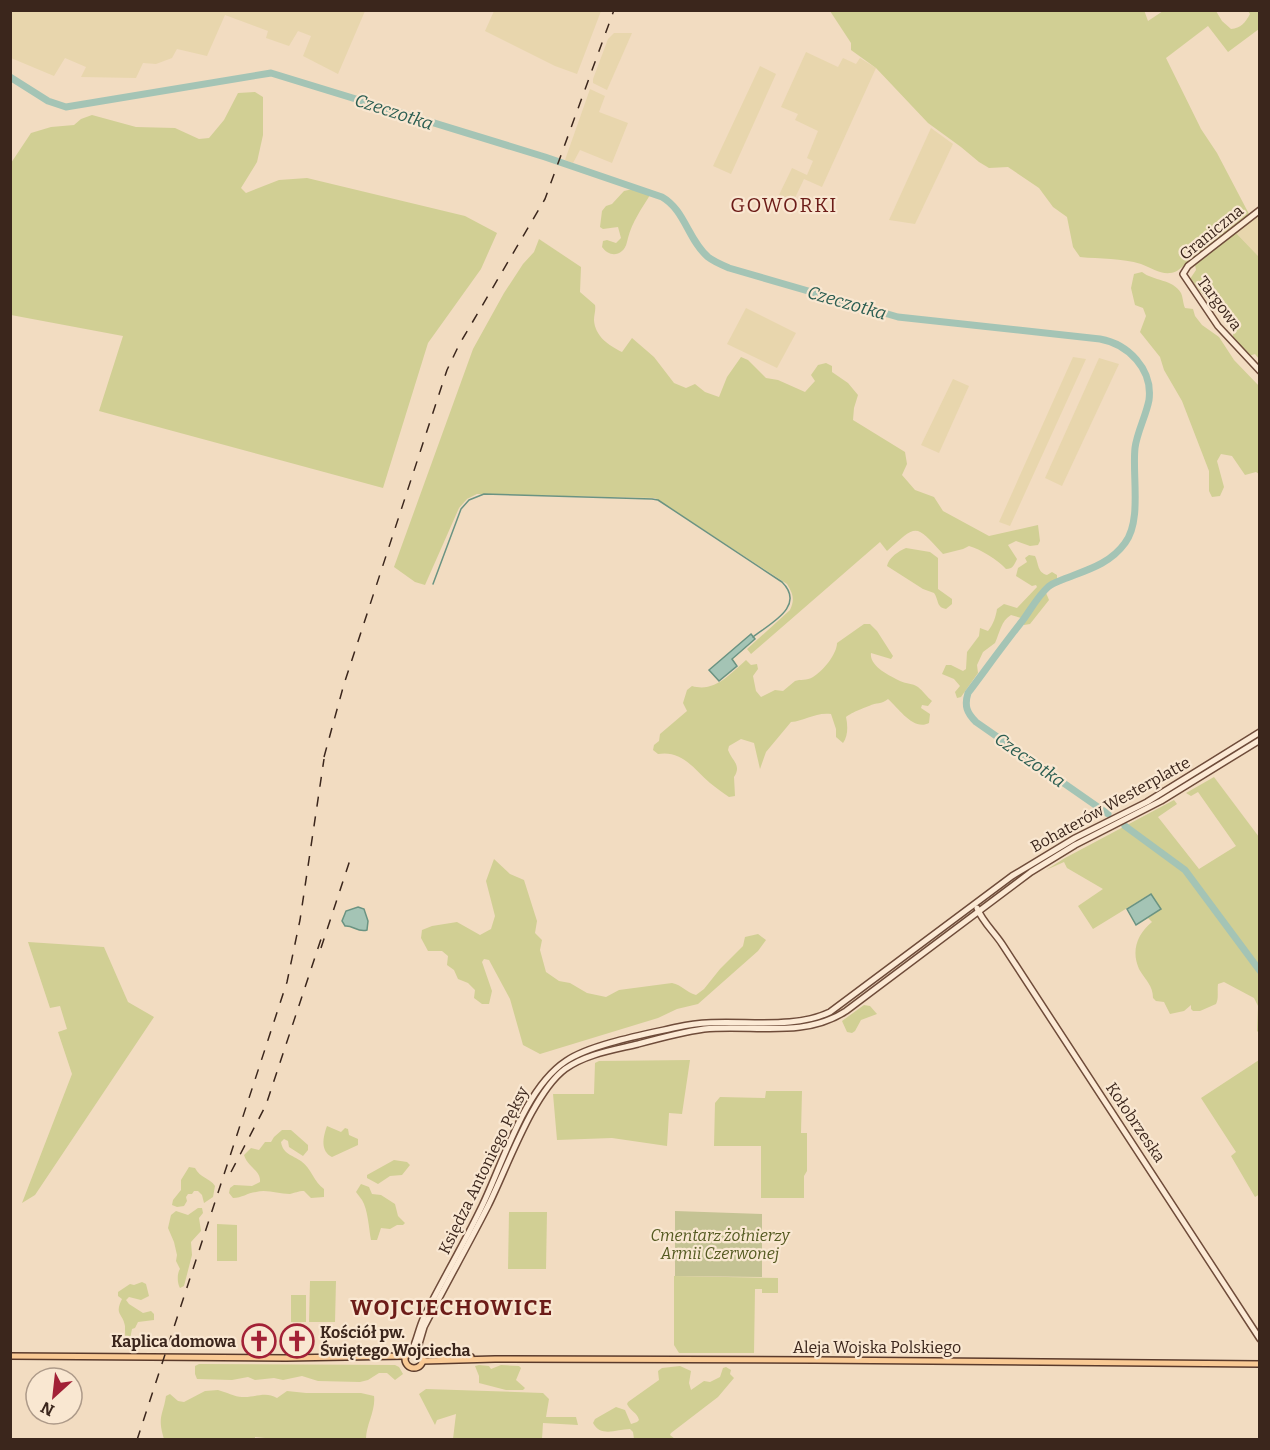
<svg xmlns="http://www.w3.org/2000/svg" width="1270" height="1450" viewBox="0 0 1270 1450" font-family="Bitter,serif">
	<rect width="100%" height="100%" fill="#f2dcc1"/>
	<!-- farmland -->
	<g fill="#e8d6ad">
		<polygon points="10,11 11,10 365,11 338,74 303,56 311,36 298,31 289,46 266,38 268,31 225,15 207,56 177,49 172,58 156,64 143,63 136,78 81,77 86,67 65,58 54,76 11,58"/>
		<polygon points="494,11 494,10 601,11 577,74 555,66 485,31"/>
		<polygon points="614,33 632,33 607,90 593,83 593,79 608,39"/>
		<polygon points="806,52 838,67 843,58 856,64 860,58 876,68 822,187 804,179 794,200 779,195 792,168 807,175 813,161 807,158 818,131 795,120 798,114 781,107"/>
		<polygon points="760,66 776,74 731,174 713,166"/>
		<polygon points="590,89 605,96 599,112 628,123 612,163 580,150 573,163 565,160"/>
		<polygon points="931,128 953,144 915,224 889,220"/>
		<polygon points="1259,216 1259,257 1236,233"/>
		<polygon points="746,308 796,333 777,368 727,344"/>
		<polygon points="1073,357 1086,359 1010,526 999,522"/>
		<polygon points="1099,358 1119,364 1062,486 1045,478"/>
		<polygon points="953,379 969,386 939,453 921,445"/>
	</g>
	<!-- green -->
	<g fill="#d1cf94">
		<path d="M1144,10L1148,21L1163,11H1216L1222,21L1231,29C1241,28 1245,23 1250,14L1248,11H1259V29L1228,52L1208,26L1166,58L1201,129L1217,153L1249,214L1177,271C1164,277 1154,269 1141,264C1122,258 1100,259 1080,257L1073,247L1067,217L1053,207L1039,188L1008,167L989,168L979,162L961,147L928,123L876,68L851,50V43L830,11Z"/>
		<polygon points="255,92 263,97 263,135 257,162 241,188 246,193 279,180 307,178 465,216 497,233 481,269 428,343 383,488 99,411 123,336 11,315 11,163 31,133 51,127 74,125 81,119 92,115 136,127 175,128 199,139 209,138 224,120 238,93"/>
		<path d="M633,189L650,195C642,208 632,222 628,238C627,242 626,248 622,251C615,257 607,254 602,247L603,241L607,240L616,243L621,238L618,227L603,229L600,227L602,211L606,206L612,204L624,191Z"/>
		<polygon points="1236,233 1259,257 1259,359 1255,354 1249,356 1233,337 1234,325 1225,312 1217,311 1190,279 1196,270 1195,265"/>
		<path d="M539,239L581,267L580,292L595,305C596,310 594,315 594,320C595,336 608,345 622,352L632,338L654,357L674,383L686,388L695,384L705,392L719,397L727,377L741,357L748,360L766,378L778,380L805,392L815,381L811,375L818,365L826,363L832,366V372L848,383L858,395L854,408L853,420L905,452L907,464L902,475L915,490L934,497L943,511L989,536L1038,525L1040,541L1038,545L1030,546L1016,541L1008,545L1017,559C1014,565 1013,569 1006,569C998,560 980,549 969,546L963,549L943,554C915,524 918,523 887,551L880,542L751,654L747,649L790,610C795,599 793,594 787,584L655,498L477,494L467,499L459,508L425,585L415,582L394,567L473,349L504,293L523,264L534,252Z"/>
		<path d="M1142,272C1153,281 1173,279 1181,293C1183,297 1183,304 1185,308L1193,309L1195,316L1202,325L1219,337L1234,360L1259,386V474L1256,472L1245,475L1232,456L1221,454L1217,461L1224,487L1220,496L1212,497L1209,491V471L1182,401L1164,370L1160,357L1140,332L1146,316L1143,308L1135,305L1131,288L1134,274Z"/>
		<path d="M906,548L930,552L938,558V589L952,599V604L946,609C936,607 939,600 934,593L923,589L887,566C889,557 899,551 906,548Z"/>
		<path d="M1029,555L1035,556C1039,564 1037,572 1047,575L1052,572L1057,575V580L1052,581L1044,588L1049,600L1030,624L1024,625L1021,618L1011,615C1001,621 1000,632 995,643L983,652L977,665L978,673L961,697L957,698L955,692L960,686L954,679L942,674L946,665H951L963,671L966,669L967,652L979,636L980,628L988,631C993,625 996,616 997,609L1004,604L1017,608L1037,587L1036,585L1032,586L1016,576L1018,568L1027,562L1025,558Z"/>
		<path d="M864,624H870L877,631L893,656L891,659L871,653C869,666 890,676 900,681C907,684 912,683 918,687C923,691 927,697 932,701L928,706L922,705L921,708L930,714L929,723C914,731 900,710 888,699C881,705 877,702 869,706C865,707 849,714 846,717C848,726 848,736 843,743L836,737V729L831,714C815,712 805,721 791,722L766,752L760,769L754,743L741,739L729,746L728,750C732,761 742,765 734,777L735,796L729,797C722,792 716,788 710,783C694,769 682,750 658,754L653,750L654,745L659,741L660,734L687,711L683,703L687,690L692,686C715,693 731,673 746,660L751,665L757,664L758,669L753,676L756,691L761,697L775,690L783,691C787,688 791,684 795,681C800,679 807,681 813,677C823,671 837,654 837,643Z"/>
		<path d="M1214,777L1259,837V1033L1257,1031L1258,1006L1254,998L1224,982L1218,984C1217,991 1219,998 1216,1004L1200,1011H1193L1191,1009V1005L1184,1011L1170,1014L1164,1002L1156,1001L1153,998C1153,985 1145,980 1139,969C1131,951 1137,934 1152,922L1148,918L1161,909L1150,894L1093,929L1078,906L1103,889L1067,868L1064,862L1046,870L1065,858L1174,800L1177,804L1158,817L1199,869L1236,846L1198,792L1191,796L1186,793Z"/>
		<path d="M494,859L510,874L524,880L537,921L535,933L542,940L540,950L546,972L559,981L570,983L587,993L606,997L619,990L672,983C682,985 686,992 696,995L704,989L720,969L743,946L745,937L758,934L766,940L758,951L698,1004L677,1009L658,1018L540,1054L523,1045L510,999L489,960L484,959L482,962L492,991L489,1004H482L474,998L475,990L468,983L458,979L454,970L447,965L448,956L442,951H428L421,938L422,930L432,926L457,922L480,935L491,929L495,916L486,881Z"/>
		<polygon points="28,942 104,947 128,1002 154,1017 35,1195 22,1203 72,1074 58,1032 67,1029 60,1006 50,1008"/>
		<polygon points="864,1005 870,1006 877,1014 861,1020 855,1031 852,1033 847,1032 842,1021"/>
		<polygon points="690,1060 682,1114 669,1113 667,1146 612,1138 557,1140 553,1094 594,1094 595,1063 599,1061"/>
		<polygon points="1259,1060 1260,1194 1255,1197 1231,1156 1236,1152 1201,1098"/>
		<polygon points="766,1091 802,1091 801,1133 807,1133 807,1171 804,1176 804,1198 761,1198 761,1146 714,1146 715,1103 720,1097 765,1098"/>
		<path d="M327,1126L341,1132L345,1128L348,1129L349,1135L358,1139V1145L332,1157C320,1151 323,1137 327,1126Z"/>
		<path d="M282,1130H291L308,1145V1150L303,1156L289,1147L288,1141L284,1139L281,1142C283,1154 292,1155 301,1161C311,1168 314,1182 324,1189V1197L311,1198L304,1191C298,1191 295,1193 290,1194C278,1194 267,1189 256,1192C247,1193 242,1198 233,1198L229,1193L230,1188L234,1185L252,1186L260,1182C261,1170 248,1168 244,1155L251,1148L259,1150L265,1142H271L274,1137Z"/>
		<polygon points="394,1160 407,1162 410,1165 402,1175 390,1176 378,1184 367,1178 367,1175"/>
		<path d="M189,1167L195,1168C200,1178 210,1178 215,1186L213,1197L204,1203L202,1195L198,1191H194L192,1194H188L186,1197L187,1201L184,1206L177,1207L172,1205L173,1200L181,1190V1180Z"/>
		<path d="M361,1184L369,1187L372,1194L381,1195L395,1204L398,1216L405,1223L403,1225H397L390,1229L381,1228L377,1240H371C369,1230 368,1209 362,1200C360,1197 358,1195 356,1192Z"/>
		<path d="M198,1208H202L203,1213L199,1218L201,1231L191,1242L192,1255L184,1286L180,1288C177,1283 177,1273 180,1269L176,1261L177,1255L174,1242L168,1228L171,1215L176,1211L188,1215Z"/>
		<polygon points="509,1212 547,1212 546,1269 508,1269"/>
		<polygon points="217,1224 237,1225 237,1261 217,1261"/>
		<polygon points="674,1276 778,1278 778,1293 762,1293 762,1289 755,1289 754,1353 679,1353 674,1345"/>
		<polygon points="310,1281 336,1281 335,1322 309,1322"/>
		<path d="M142,1282L146,1284L149,1296L141,1300L129,1297L126,1300L129,1304L143,1313L151,1311L154,1314V1320L138,1322L135,1328L132,1329L130,1339L126,1341C125,1336 125,1332 125,1326C123,1313 114,1315 122,1299L118,1296V1292L130,1284L134,1285Z"/>
		<rect x="291" y="1295" width="15" height="27"/>
		<polygon points="199,1364 395,1365 399,1367 403,1374 395,1380 387,1373 379,1373 368,1380 360,1382 318,1381 302,1376 283,1380 274,1378 255,1380 248,1377 232,1380 197,1379 195,1374 195,1366"/>
		<polygon points="479,1365 489,1366 491,1369 501,1365 519,1366 521,1368 516,1380 525,1388 523,1390 506,1390 479,1383 479,1376 475,1366"/>
		<path d="M680,1366L691,1371L689,1383L691,1390L704,1381L710,1382L720,1377L723,1368L726,1367L731,1370L730,1374L734,1378L718,1397L671,1433L670,1435L675,1439H634L633,1432L630,1429C617,1429 601,1438 593,1423L595,1419L616,1407L625,1410L631,1424L637,1422L639,1420C637,1412 630,1411 627,1404L628,1402L659,1380L658,1371L662,1368Z"/>
		<polygon points="426,1389 543,1393 549,1399 546,1417 576,1417 578,1425 543,1423 542,1439 453,1439 456,1414 437,1420 435,1425 419,1394"/>
		<path d="M218,1390C226,1392 235,1397 242,1397C255,1398 265,1391 277,1398L287,1391L306,1393H361L374,1396C376,1410 366,1425 366,1439L285,1440L255,1437V1440L164,1439C157,1416 163,1416 166,1396L170,1394L178,1401L184,1402L205,1391Z"/>
	</g>
	<!-- cemetery -->
	<polygon fill="#c5c394" points="675,1211 762,1214 762,1277 675,1276"/>
	<!-- water -->
	<g fill="#a4c4b5" stroke="#6a9382" stroke-width="1.5">
		<polygon points="751,634 755,639 732,659 737,666 719,681 709,670"/>
		<polygon points="1151,894 1161,909 1136,925 1127,909"/>
		<path d="M358,907L364,909L368,921L367,930C358,933 353,925 345,926L342,921L346,911Z"/>
	</g>
	<g fill="none" stroke-linecap="round" stroke-linejoin="round">
		<!-- stream -->
		<path stroke="#6a9382" stroke-width="1.5" d="M433,584L461,509L469,500L484,494L652,499L658,500L782,582C806,606 771,623 753,637"/>
		<!-- river -->
		<g stroke="#a4c4b5" stroke-width="7">
			<path d="M10,77L48,101L66,107L271,73L545,157L662,197C685,210 688,240 708,257C713,261 722,265 729,268L898,317L1100,339C1128,344 1153,369 1149,400C1146,416 1137,432 1135,448C1132,475 1142,521 1125,543C1110,564 1087,570 1064,579C1059,581 1052,583 1048,587C1038,596 1031,609 1023,620C1004,644 986,669 968,693C964,706 967,713 976,722L1108,814"/>
			<polyline points="1125,826 1185,870 1260,971"/>
		</g>
		<defs>
			<g id="secondary">
				<polyline points="1260,210 1188,266 1183,274 1218,326 1260,371"/>
				<path d="M977,908C982,921 994,932 1002,944L1260,1339"/>
				<path d="M412,1350C417,1340 419,1327 424,1317C443,1279 465,1242 483,1204C504,1160 525,1088 566,1061C591,1044 647,1034 678,1027C727,1015 786,1033 830,1012L1012,876L1075,838L1147,802L1260,732"/>
				<path d="M420,1352L419,1344L424,1327C445,1286 467,1247 488,1206C507,1168 533,1093 565,1069C586,1054 613,1050 638,1044C660,1038 682,1032 704,1029C752,1024 803,1039 846,1011L1031,872L1075,845L1161,801L1260,740"/>
			</g>
			<g id="primary">
				<circle cx="414" cy="1359" r="9"/>
				<polyline points="422,1355 471,1357"/>
				<polyline points="10,1356 286,1358 406,1356"/>
				<polyline points="423,1361 495,1359 815,1360 1260,1364"/>
			</g>
		</defs>
		<!-- secondary casing -->
		<use href="#secondary" stroke="#6f4c3a" stroke-width="8"/>
		<!-- primary casing -->
		<use href="#primary" stroke="#5a3a2b" stroke-width="8"/>
		<!-- secondary -->
		<use href="#secondary" stroke="#fcead5" stroke-width="5"/>
		<!-- primary -->
		<use href="#primary" stroke="#f9ca95" stroke-width="5"/>
		<!-- rail -->
		<g stroke="#3b261c" stroke-width="1.5" stroke-dasharray="10 10" stroke-linecap="butt">
			<polyline points="324,757 344,684 447,370 459,345 545,199 614,10"/>
			<polyline points="321,948 350,860"/>
			<polyline points="231,1172 266,1105 321,939"/>
			<polyline points="137,1440 287,982 300,920 324,759"/>
		</g>
	</g>
	<!-- icons -->
	<defs>
		<symbol id="church-ring" viewBox="-11 -11 22 22"><circle r="9.5" fill="#f9e7d1" stroke="#a22136" stroke-width="1.5"/><path d="M-1.2-6h2.4v3.5h3.3v2.4h-3.3V6h-2.4V-.1h-3.3v-2.4h3.3Z" fill="#a22136"/></symbol>
	</defs>
	<g fill-rule="evenodd">
		<use href="#church-ring" x="240" y="1322" width="38" height="38"/>
		<use href="#church-ring" x="278" y="1322" width="38" height="38"/>
	</g>
	<g text-anchor="middle" stroke-width="4.5" stroke-linejoin="round" paint-order="stroke">
		<!-- street labels -->
		<g font-size="16" fill="#3b261c" stroke="#f9e7d1">
			<text transform="translate(1211 232) rotate(-39)" y="6">Graniczna</text>
			<text transform="translate(1220 303) rotate(53)" y="6">Targowa</text>
			<text transform="translate(1110 804) rotate(-29)" y="6">Bohaterów Westerplatte</text>
			<text transform="translate(1136 1122) rotate(56)" y="6">Kołobrzeska</text>
			<text transform="translate(483 1170) rotate(-64)" y="6">Księdza Antoniego Pęksy</text>
			<text x="877" y="1353">Aleja Wojska Polskiego</text>
		</g>
		<!-- park labels -->
		<g font-size="16" font-style="italic" fill="#545a21" stroke="#f9e7d1">
			<text x="720" y="1241">Cmentarz żołnierzy<tspan x="720" dy="18">Armii Czerwonej</tspan></text>
		</g>
		<!-- poi labels -->
		<g font-size="16" font-weight="bold" fill="#3b261c" stroke="#f9e7d1" text-anchor="start">
			<text x="320" y="1338">Kościół pw.<tspan x="320" dy="18">Świętego Wojciecha</tspan></text>
			<text x="236" y="1347" text-anchor="end">Kaplica domowa</text>
		</g>
		<!-- water labels -->
		<g font-size="18" font-style="italic" fill="#2a5d51" stroke="#f9e7d1">
			<text transform="translate(394 112) rotate(18)" y="6">Czeczotka</text>
			<text transform="translate(847 303) rotate(16)" y="6">Czeczotka</text>
			<text transform="translate(1030 760) rotate(35)" y="6">Czeczotka</text>
		</g>
		<!-- quarter labels -->
		<g font-size="20" letter-spacing="1.5" fill="#6c1c18" stroke="#f9e7d1">
			<text x="784" y="212">GOWORKI</text>
		</g>
		<!-- district labels -->
		<g font-size="22" font-weight="bold" letter-spacing="1.5" fill="#6c1c18" stroke="#f9e7d1">
			<text x="452" y="1315">WOJCIECHOWICE</text>
		</g>
	</g>
	<!-- border -->
	<rect width="1270" height="1450" fill="none" stroke="#3b261c" stroke-width="24"/>
	<!-- north arrow -->
	<g transform="translate(54 1396) rotate(207)"><circle r="28" fill="#f9e7d1" stroke="#ad9a89" stroke-width="1.5"/>
	<path d="M0-4.5L10 22L0 15L-10 22Z" fill="#a22136"/>
	<text y="-9" font-size="16" font-weight="bold" text-anchor="middle" fill="#3b261c">N</text>
	</g>
</svg>
